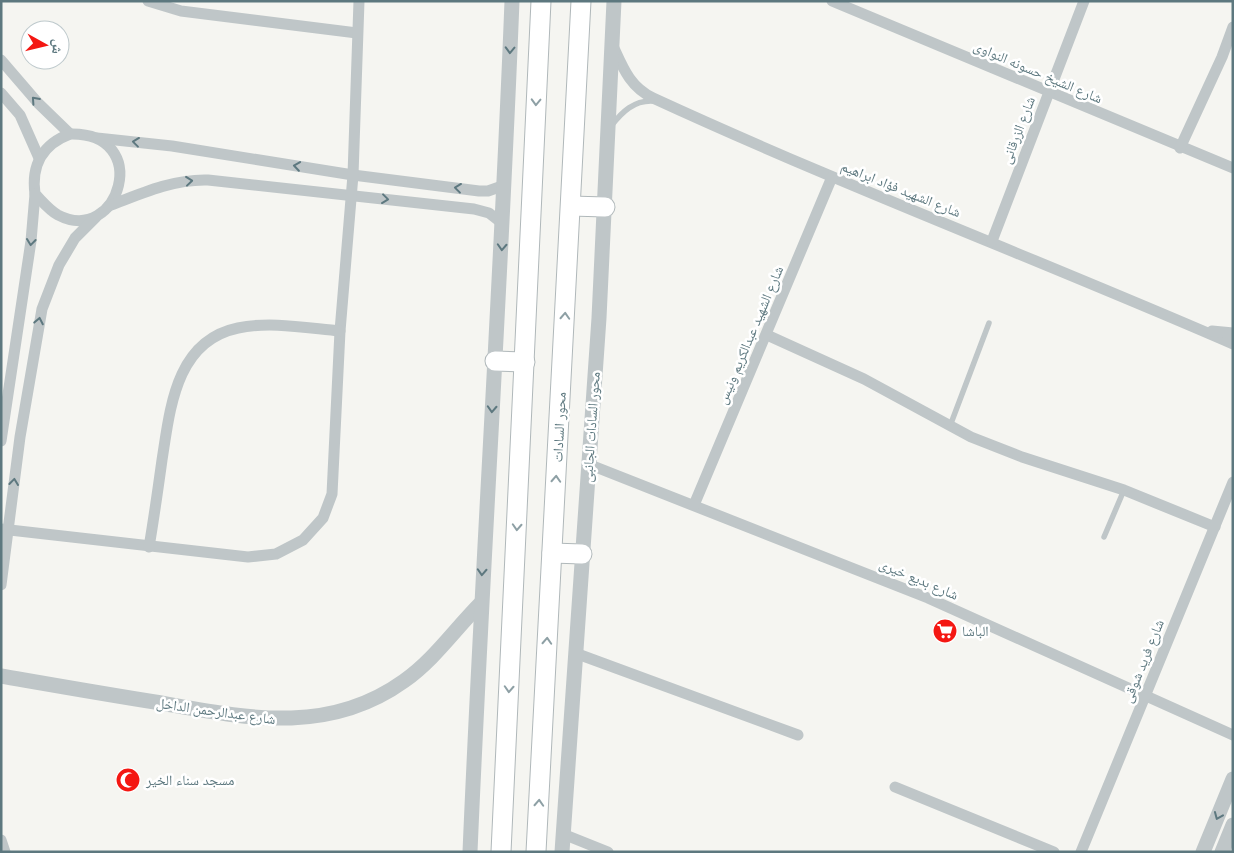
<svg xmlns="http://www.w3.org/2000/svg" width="1234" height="853" viewBox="0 0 1234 853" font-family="'DM Sans','Noto Naskh Arabic',sans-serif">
	<rect width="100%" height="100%" fill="#f5f5f1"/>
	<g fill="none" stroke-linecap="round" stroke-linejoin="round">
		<defs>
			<g id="primary">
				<polyline points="571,206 605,207"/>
				<polyline points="495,361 525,362"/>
				<polyline points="552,553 582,554"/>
				<polyline points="501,852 541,1"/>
				<polyline points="536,852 581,1"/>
			</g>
		</defs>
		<!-- primary casing -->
		<use href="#primary" stroke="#b0b8ba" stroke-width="21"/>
		<!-- service -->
		<g stroke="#bfc6c8" stroke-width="5.5">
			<path d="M611,126C622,112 634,100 653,101"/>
			<polyline points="950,426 989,323"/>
			<polyline points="1104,537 1124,490"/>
		</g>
		<!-- minor -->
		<g stroke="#bfc6c8" stroke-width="11">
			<polyline points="148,1 181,11 357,33"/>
			<polyline points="832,1 1233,168"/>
			<path d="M613,46C623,68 630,87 653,98C844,186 1040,260 1233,344"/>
			<polyline points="1,60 38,103 70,134"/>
			<polyline points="1,93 20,115 39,158"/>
			<path d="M70,134C154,132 119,247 58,215C49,210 42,201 35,194C31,165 43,144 70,134Z"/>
			<polyline points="97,138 172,146 353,175 479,191 488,191 505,185"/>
			<polyline points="1180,148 1222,57 1233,27"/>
			<path d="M109,206C142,193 173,179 208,180L474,209L489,213L503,224"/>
			<polyline points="992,241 1084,1"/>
			<polyline points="1212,331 1233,333"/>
			<polyline points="767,335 864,379 971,437 1022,457 1124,490 1215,527"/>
			<polyline points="1,441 31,241 35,194"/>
			<polyline points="588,464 928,598 1233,735"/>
			<polyline points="694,505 832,177"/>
			<polyline points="1,529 248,557 276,554 303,540 323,518 332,494 340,331 353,175 359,1"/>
			<path d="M149,547C154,518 158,489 162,460C170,410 175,341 238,328C270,321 307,328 340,331"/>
			<polyline points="1,585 20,437 42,309 59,265 75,238 96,217"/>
			<polyline points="575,653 798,735"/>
			<polyline points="895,787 1054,852"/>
			<polyline points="563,834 608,852"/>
			<polyline points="1,840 5,852"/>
			<polyline points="1081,852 1233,482"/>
		</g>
		<!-- tertiary -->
		<g stroke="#bfc6c8" stroke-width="15">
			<path d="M1,676C53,685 104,694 155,702C242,717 326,737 404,681C434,660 455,629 481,603"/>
			<path d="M470,852C482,568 501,285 512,1"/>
			<polyline points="562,852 599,318 614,1"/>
			<polyline points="1203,852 1233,779"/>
			<polyline points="1222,852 1233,825"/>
		</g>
		<!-- primary -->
		<use href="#primary" stroke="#fff" stroke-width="19"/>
	</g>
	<!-- one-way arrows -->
	<defs><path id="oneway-chevron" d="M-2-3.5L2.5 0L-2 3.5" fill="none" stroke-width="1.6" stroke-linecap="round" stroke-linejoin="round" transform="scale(1.25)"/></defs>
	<g stroke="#5d787f">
		<use href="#oneway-chevron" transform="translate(510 50) rotate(92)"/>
		<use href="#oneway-chevron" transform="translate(35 100) rotate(-132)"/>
		<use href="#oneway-chevron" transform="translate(136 142) rotate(-173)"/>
		<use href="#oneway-chevron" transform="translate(297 166) rotate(-172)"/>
		<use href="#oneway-chevron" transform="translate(189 181) rotate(-6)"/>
		<use href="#oneway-chevron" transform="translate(458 188) rotate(-173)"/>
		<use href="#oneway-chevron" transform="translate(385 199) rotate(7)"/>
		<use href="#oneway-chevron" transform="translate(31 242) rotate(97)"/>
		<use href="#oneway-chevron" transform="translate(502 247) rotate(93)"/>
		<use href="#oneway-chevron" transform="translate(39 321) rotate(-79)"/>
		<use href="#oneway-chevron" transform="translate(492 409) rotate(93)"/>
		<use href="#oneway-chevron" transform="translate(14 482) rotate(-83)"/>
		<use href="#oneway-chevron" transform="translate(482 572) rotate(93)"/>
		<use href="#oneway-chevron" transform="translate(1218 816) rotate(113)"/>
	</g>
	<g stroke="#8ea0a5">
		<use href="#oneway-chevron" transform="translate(536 102) rotate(92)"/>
		<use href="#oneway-chevron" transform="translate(565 316) rotate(-87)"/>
		<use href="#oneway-chevron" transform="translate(556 479) rotate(-87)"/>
		<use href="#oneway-chevron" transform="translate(517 527) rotate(93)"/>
		<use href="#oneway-chevron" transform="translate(547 641) rotate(-87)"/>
		<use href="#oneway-chevron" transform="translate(509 689) rotate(93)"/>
		<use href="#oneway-chevron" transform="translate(539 803) rotate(-87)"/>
	</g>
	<!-- icons -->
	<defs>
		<symbol id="supermarket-disc" viewBox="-11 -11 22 22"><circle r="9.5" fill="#f41712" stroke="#fff"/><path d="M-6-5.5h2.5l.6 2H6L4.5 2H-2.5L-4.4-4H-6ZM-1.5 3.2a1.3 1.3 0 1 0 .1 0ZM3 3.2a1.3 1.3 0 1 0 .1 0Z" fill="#fff"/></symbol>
		<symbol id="mosque-disc" viewBox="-11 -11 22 22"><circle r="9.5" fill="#f41712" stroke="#fff"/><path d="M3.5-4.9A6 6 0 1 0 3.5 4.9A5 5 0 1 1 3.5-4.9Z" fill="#fff"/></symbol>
	</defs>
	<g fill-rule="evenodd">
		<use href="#supermarket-disc" x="931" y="617" width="28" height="28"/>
		<use href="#mosque-disc" x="114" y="766" width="28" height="28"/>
	</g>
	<g text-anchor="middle" stroke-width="5" stroke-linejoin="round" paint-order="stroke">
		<!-- street labels -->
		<g font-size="14" fill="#5d787f" stroke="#fff">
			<text transform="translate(1038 72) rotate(23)" y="5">شارع الشيخ حسونه النواوى</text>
			<text transform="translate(1018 130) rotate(-69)" y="5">شارع الزرقانى</text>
			<text transform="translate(901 189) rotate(22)" y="5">شارع الشهيد فؤاد ابراهيم</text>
			<text transform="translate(750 335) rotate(-67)" y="5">شارع الشهيد عبدالكريم ونيس</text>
			<text transform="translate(559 427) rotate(-87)" y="5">محور السادات</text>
			<text transform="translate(591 427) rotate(-86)" y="5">محور السادات الجانبى</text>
			<text transform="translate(919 579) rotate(23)" y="5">شارع بديع خيرى</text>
			<text transform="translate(1143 661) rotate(-68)" y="5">شارع فريد شوقى</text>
			<text transform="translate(216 711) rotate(8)" y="5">شارع عبدالرحمن الداخل</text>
		</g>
		<!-- poi labels -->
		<g font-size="14" fill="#5d787f" stroke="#fff" text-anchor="start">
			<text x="962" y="636">الباشا</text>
			<text x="146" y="785">مسجد سناء الخير</text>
		</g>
	</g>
	<!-- border -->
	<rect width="1234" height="853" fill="none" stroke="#5d787f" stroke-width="5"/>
	<!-- north arrow -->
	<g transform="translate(45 45) rotate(98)"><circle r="24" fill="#ffffff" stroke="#bec9cc"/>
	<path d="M0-4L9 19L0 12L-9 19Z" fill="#f41712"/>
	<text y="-8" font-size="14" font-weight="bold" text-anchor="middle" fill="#5d787f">ش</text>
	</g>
</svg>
